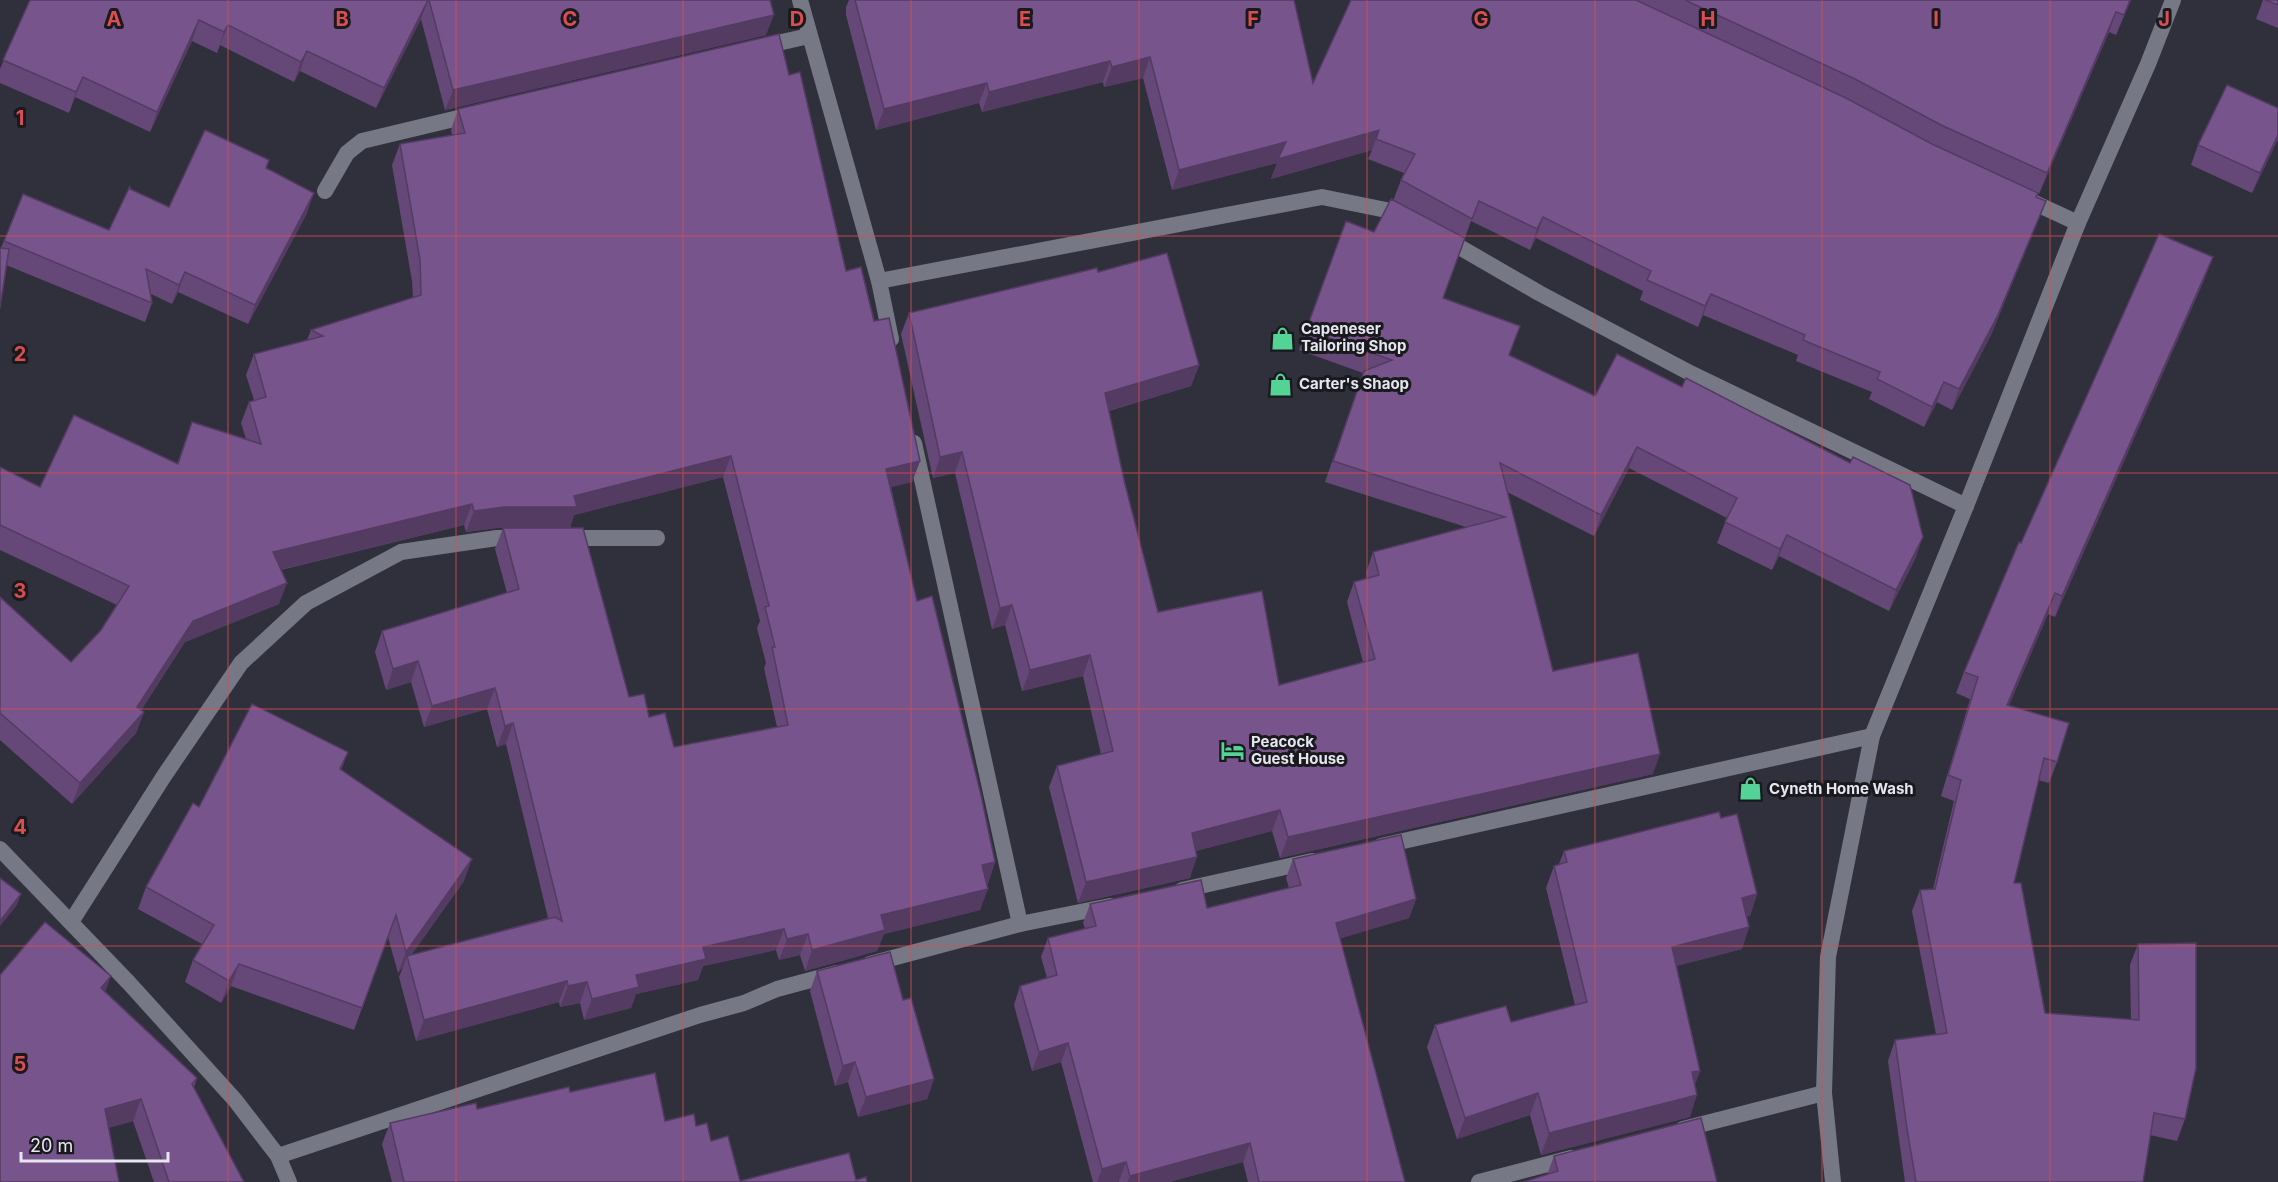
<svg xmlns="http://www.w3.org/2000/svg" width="2278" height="1182" viewBox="0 0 2278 1182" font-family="Inter,sans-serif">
	<rect width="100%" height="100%" fill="#30303c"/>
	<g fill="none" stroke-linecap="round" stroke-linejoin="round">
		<!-- minor -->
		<g stroke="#777885" stroke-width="16">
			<polyline points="800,0 879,281 1322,197 1391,211 1405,218"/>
			<polyline points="760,47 809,36"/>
			<polyline points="325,191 347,153 362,141 475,114"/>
			<polyline points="2024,198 2078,223"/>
			<polyline points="1442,237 1539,293 1692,374 1966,506"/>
			<polyline points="879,281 891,339"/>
			<polyline points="914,443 1020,924"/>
			<polyline points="565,538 657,538"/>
			<polyline points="1381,846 1872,736"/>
			<polyline points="1182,890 1312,861"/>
			<polyline points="71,922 164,776 241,663 306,603 401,552 497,538 521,538"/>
			<polyline points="870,964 1020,924 1110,906"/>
			<polyline points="1683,1129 1824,1093"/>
			<polyline points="278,1156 700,1015 744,1003 777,989 837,973"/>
			<polyline points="1479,1182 1571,1158"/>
		</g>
		<!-- tertiary -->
		<g stroke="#777885" stroke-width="16">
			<polyline points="0,849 129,983 235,1100 278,1156 289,1182"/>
			<polyline points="1833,1182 1824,1093 1828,957 1872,736 1966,506 2078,223 2148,64 2173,0"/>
		</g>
	</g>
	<!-- wall -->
	<g fill="#664878">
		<polygon points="30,0 771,0 766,35 445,110 421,19 376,108 300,71 294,82 220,45 217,53 192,41 150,132 75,97 69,113 0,83 0,69"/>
		<polygon points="849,0 1294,0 1313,83 1351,0 2131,0 2116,35 2109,32 2039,194 2038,193 2037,197 2038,221 1991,335 1952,410 1937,402 1924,427 1869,399 1872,392 1796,361 1798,355 1703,315 1698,327 1640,300 1643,291 1536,238 1530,250 1471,221 1443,298 1510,355 1916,557 1889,611 1779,556 1772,570 1717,543 1727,518 1629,468 1594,536 1507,492 1553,671 1653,774 1280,858 1272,831 1196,851 1190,878 1078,903 1049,787 1057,766 1101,754 1083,676 1022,691 1005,625 992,629 955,473 933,478 901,334 909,313 1098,272 1199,365 1191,386 1109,411 1125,484 1158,612 1279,685 1363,662 1347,602 1354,582 1367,578 1366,573 1373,552 1466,527 1325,482 1363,373 1299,350 1346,221 1374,232 1393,201 1401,180 1404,173 1368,159 1372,150 1271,179 1277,163 1172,190 1143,78 1104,87 1103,82 982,112 979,103 876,130 846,15 846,7"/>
		<polygon points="2263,0 2278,0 2278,28 2256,19"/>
		<polygon points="789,75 846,271 874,321 920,461 912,482 891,487 917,601 995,862 988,883 987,884 980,910 884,934 877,951 805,971 800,955 779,960 776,950 703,966 698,980 636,994 631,1008 584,1020 580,1003 560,1007 559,1002 416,1041 399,977 403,967 398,973 388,937 354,1030 231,986 221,1003 185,982 193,960 202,944 138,909 146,887 199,807 342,770 464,881 411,955 548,918 506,744 497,747 487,709 424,727 411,682 386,690 375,652 382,631 507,593 495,549 503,528 629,697 649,717 674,747 777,727 764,668 766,663 757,628 760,621 723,477 574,515 570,528 497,528 466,532 464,525 281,570 279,604 185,642 141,710 144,712 136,733 72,804 0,740 0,597 71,662 101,630 117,605 0,550 0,467 40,487 177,464 192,422 246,439 241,423 249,402 254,400 246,375 254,354 307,340 311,330 413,298 412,281 392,165 400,144 452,135 451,130 458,109"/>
		<polygon points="2278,108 2278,139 2252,193 2191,165 2198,145"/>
		<polygon points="269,160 266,168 307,213 248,324 178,292 172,304 151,294 152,303 145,322 6,265 1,248 23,194 109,230 130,189 169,207"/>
		<polygon points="2205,278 2055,617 2048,614 2009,705 2057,762 2049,783 2038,780 2014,883 2045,1013 2131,1020 2130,965 2138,944 2185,1119 2177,1141 2150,1135 2143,1182 1905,1182 1888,1061 1895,1040 1936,1034 1912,911 1920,890 1933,889 1954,801 1941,796 1970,699 1956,693 1964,672 2021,543"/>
		<polygon points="1721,818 1757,894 1750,916 1747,916 1749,927 1742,949 1676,966 1700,1071 1695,1084 1690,1117 1541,1155 1530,1115 1457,1139 1427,1047 1435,1025 1511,1022 1575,1005 1546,888 1554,866 1559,864 1564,851"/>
		<polygon points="1293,859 1416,899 1409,918 1340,938 1405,1182 1248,1182 1243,1162 1169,1182 1119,1182 1119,1181 1116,1182 1093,1182 1061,1062 1032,1071 1014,1005 1020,986 1047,978 1041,957 1048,938 1085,928 1083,923 1090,904 1207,908 1289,888 1286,878"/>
		<polygon points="817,971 903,1000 934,1079 927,1099 858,1117 848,1082 835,1086 810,991"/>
		<polygon points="105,991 197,1078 194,1087 244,1182 154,1182 133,1121 108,1128 0,1182"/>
		<polygon points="570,1092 665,1121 696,1126 711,1141 740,1181 856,1180 867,1182 392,1182 382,1144 390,1123 477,1109"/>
		<polygon points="1554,1156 1717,1182 1547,1175"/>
	</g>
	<!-- shaded-wall -->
	<g fill="#533b62">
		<polygon points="428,0 421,19 376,108 384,88"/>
		<polygon points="2130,0 2131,0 2116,35"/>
		<polygon points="2116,12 2109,32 2039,194 2047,173"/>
		<polygon points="774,15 766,35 445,110 453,90"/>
		<polygon points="199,20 192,41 150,132 157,112"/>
		<polygon points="228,25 220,45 217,53 224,32"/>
		<polygon points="307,51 300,71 294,82 301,62"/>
		<polygon points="1150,57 1143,78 1104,87 1112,67"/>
		<polygon points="1110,61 1103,82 982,112 989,92"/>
		<polygon points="83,77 75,97 69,113 76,92"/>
		<polygon points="987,83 979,103 876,130 884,109"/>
		<polygon points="1379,130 1372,150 1271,179 1277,163 1172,190 1179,170 1286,142"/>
		<polygon points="2278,135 2278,139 2252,193 2260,173"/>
		<polygon points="314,193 307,213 248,324 255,305"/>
		<polygon points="2046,201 2038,221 1991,335 1952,410 1959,389"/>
		<polygon points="1543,217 1536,238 1530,250 1537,229"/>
		<polygon points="2213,257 2205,278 2055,617 2062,596"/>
		<polygon points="185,272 178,292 172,304 179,285"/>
		<polygon points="1711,294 1703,315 1698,327 1705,306"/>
		<polygon points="1199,365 1191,386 1097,414 1105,393"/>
		<polygon points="1944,382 1937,402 1924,427 1932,407"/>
		<polygon points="1637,447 1629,468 1594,536 1601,515"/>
		<polygon points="962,452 955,473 933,478 940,457"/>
		<polygon points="731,456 723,477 574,515 570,528 497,528 466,532 474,511 574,496"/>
		<polygon points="920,461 912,482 879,490 886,469"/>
		<polygon points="472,504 464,525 266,573 273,552"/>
		<polygon points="1787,535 1779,556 1772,570 1780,549"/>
		<polygon points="1923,537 1916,557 1889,611 1896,590"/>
		<polygon points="287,583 279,604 185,642 130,728 144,712 136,733 72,804 80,783 137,707 193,621"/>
		<polygon points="2055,593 2048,614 2000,726 2007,705"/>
		<polygon points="1012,605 1005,625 992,629 1000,608"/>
		<polygon points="1090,655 1083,676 1022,691 1030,670"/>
		<polygon points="418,661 411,682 386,690 393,669"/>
		<polygon points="495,688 487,709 424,727 432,706"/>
		<polygon points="513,723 506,744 497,747 505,726"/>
		<polygon points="348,752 340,774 340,769"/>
		<polygon points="1660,754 1653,774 1280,858 1288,837"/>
		<polygon points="1280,810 1272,831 1184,854 1192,833"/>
		<polygon points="1197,857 1190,878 1078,903 1086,882"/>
		<polygon points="472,859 464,881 408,960 407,956 403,967 398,973 406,952"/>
		<polygon points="995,862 988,883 975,886 982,865"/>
		<polygon points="988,889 980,910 884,934 877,951 805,971 812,950 881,915"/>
		<polygon points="21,894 17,905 0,926 0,921"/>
		<polygon points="1757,894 1750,916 1734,920 1742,898"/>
		<polygon points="1416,899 1409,918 1329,942 1336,923"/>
		<polygon points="1749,927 1742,949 1664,969 1672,947"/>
		<polygon points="784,929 776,950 703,966 698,980 636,994 631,1008 584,1020 592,999 636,975 703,947"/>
		<polygon points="808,934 800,955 779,960 787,939"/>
		<polygon points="239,964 231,986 221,1003 229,981"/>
		<polygon points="111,976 103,998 101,988"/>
		<polygon points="567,981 559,1002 416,1041 424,1020"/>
		<polygon points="587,982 580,1003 560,1007 568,986"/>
		<polygon points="1068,1043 1061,1062 1032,1071 1039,1052"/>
		<polygon points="855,1062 848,1082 835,1086 843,1066"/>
		<polygon points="1700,1071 1692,1092 1692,1072"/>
		<polygon points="934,1079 927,1099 858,1117 866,1097"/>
		<polygon points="1538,1093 1530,1115 1457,1139 1465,1118"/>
		<polygon points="1697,1095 1690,1117 1541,1155 1549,1133"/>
		<polygon points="141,1099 133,1121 97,1131 105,1109"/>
		<polygon points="1250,1143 1243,1162 1169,1182 1127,1182 1130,1176"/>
		<polygon points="1126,1162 1119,1181 1116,1182 1097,1182 1102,1169"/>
	</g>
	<!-- building -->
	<g fill="#77548c" stroke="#533b62" stroke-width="1.5">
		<polygon points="30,0 428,0 384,88 307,51 301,62 228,25 224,32 199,20 157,112 83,77 76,92 3,60"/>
		<polygon points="429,0 770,0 774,15 453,90"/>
		<polygon points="855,0 1294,0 1313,83 1351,0 1636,0 1846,98 1932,144 2038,193 2036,197 2046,201 1998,315 1959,389 1944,382 1932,407 1877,379 1880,372 1803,340 1805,335 1711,294 1705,306 1647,280 1651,271 1543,217 1537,229 1479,201 1472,219 1401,180 1415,154 1376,139 1379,130 1278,159 1286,142 1179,170 1150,57 1112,67 1110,61 989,92 987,83 884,109"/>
		<polygon points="1685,0 2130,0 2124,15 2116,12 2047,173 1941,125 1855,79"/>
		<polygon points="2265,0 2278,0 2278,5"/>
		<polygon points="779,34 789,75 800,72 846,271 861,267 874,321 889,318 920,461 886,469 917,601 932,596 981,795 995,862 982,865 988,889 881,915 885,930 812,950 808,934 787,939 784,929 703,947 706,959 636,975 639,987 592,999 587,982 568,986 567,981 424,1020 407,956 555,917 562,921 513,723 505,726 495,688 432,706 418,661 393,669 382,631 519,589 503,528 583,528 629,697 644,694 649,717 665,713 674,747 788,725 772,647 775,647 765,607 769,606 731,456 574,496 577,507 504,507 474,511 472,504 273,552 287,583 193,621 137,707 144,712 80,783 0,713 0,597 71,662 101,630 129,586 0,525 0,467 40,487 74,415 178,464 192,422 261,444 249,402 266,397 254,354 323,336 311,330 421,295 420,260 400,144 465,133 458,109"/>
		<polygon points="2227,85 2278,108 2278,135 2260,173 2198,145"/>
		<polygon points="205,130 269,160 266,168 314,193 255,305 185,272 179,285 146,269 152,303 4,241 23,194 109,230 130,186 130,189 169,207"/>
		<polygon points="1391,199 1465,238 1443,298 1520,326 1509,355 1595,396 1617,354 1682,387 1686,378 1850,463 1853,457 1910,485 1923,537 1896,590 1787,535 1780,549 1725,522 1737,498 1637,447 1601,515 1500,463 1553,671 1638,653 1660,754 1288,837 1280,810 1192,833 1197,857 1086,882 1057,766 1113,751 1090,655 1030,670 1012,605 1000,608 962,452 940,457 909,313 1097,268 1098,272 1167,253 1199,365 1105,393 1125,484 1158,612 1262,591 1279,685 1375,659 1354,582 1379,575 1373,552 1505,517 1333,461 1364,371 1392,360 1306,330 1346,221 1374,232"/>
		<polygon points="2159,234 2213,257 2062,596 2055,593 2007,705 2069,723 2057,762 2044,758 2014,883 2021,883 2045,1013 2139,1020 2138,944 2196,943 2196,1068 2185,1119 2154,1113 2143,1182 1916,1182 1907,1129 1895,1040 1947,1033 1920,890 1935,889 1961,780 1948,775 1978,677 1964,672 2019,542 2021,543"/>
		<polygon points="0,248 9,249 0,308"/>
		<polygon points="252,704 348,752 340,769 472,859 406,952 396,915 362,1008 239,964 229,981 193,960 214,925 146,887 193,803 199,807"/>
		<polygon points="1719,812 1721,818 1737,814 1757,894 1742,898 1749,927 1672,947 1700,1071 1692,1072 1697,1095 1549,1133 1538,1093 1465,1118 1435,1025 1506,1006 1511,1022 1587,1002 1554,866 1567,862 1564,851"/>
		<polygon points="1401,835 1416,899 1336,923 1405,1182 1259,1182 1250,1143 1130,1176 1126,1162 1102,1169 1068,1043 1039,1052 1020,986 1057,975 1048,938 1096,926 1090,904 1201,880 1207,908 1301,885 1293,859"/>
		<polygon points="0,878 21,894 0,921"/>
		<polygon points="45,922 111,976 101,988 197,1078 192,1084 244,1182 169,1182 141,1099 105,1109 119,1182 0,1182 0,975"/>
		<polygon points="890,952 903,1000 911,998 934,1079 866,1097 855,1062 843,1066 817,971"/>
		<polygon points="655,1073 665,1121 694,1114 696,1126 707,1123 711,1141 728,1136 740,1181 849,1153 856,1180 866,1177 867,1182 404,1182 390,1123 476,1103 477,1109 569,1087 570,1092"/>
		<polygon points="1701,1118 1717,1182 1523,1182 1558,1171 1554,1156"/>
	</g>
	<!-- grid -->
	<path fill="none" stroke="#d94e50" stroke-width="1.5" stroke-opacity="0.55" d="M228,0V1182M456,0V1182M683,0V1182M911,0V1182M1139,0V1182M1367,0V1182M1595,0V1182M1822,0V1182M2050,0V1182M0,236H2278M0,473H2278M0,709H2278M0,946H2278"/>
	<!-- icons -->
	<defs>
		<symbol id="shop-bare" viewBox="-9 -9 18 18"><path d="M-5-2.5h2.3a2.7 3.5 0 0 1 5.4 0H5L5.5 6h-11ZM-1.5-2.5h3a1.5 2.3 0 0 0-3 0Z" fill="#53d396" stroke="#19191e" stroke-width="2.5" paint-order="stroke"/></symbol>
		<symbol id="hotel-bare" viewBox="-9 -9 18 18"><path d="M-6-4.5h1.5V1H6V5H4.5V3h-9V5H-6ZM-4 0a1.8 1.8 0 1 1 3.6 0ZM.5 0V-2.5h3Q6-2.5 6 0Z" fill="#53d396" stroke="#19191e" stroke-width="2.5" paint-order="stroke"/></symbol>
	</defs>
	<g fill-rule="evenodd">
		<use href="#shop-bare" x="1266" y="322" width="33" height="33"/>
		<use href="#shop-bare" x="1264" y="368" width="33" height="33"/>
		<use href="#hotel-bare" x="1216" y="734" width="33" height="33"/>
		<use href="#shop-bare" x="1734" y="772" width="33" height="33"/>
	</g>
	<g text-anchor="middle" stroke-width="6" stroke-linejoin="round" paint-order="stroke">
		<!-- poi labels -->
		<g font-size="15" font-weight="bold" fill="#e5e6ee" stroke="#19191e" text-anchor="start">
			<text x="1301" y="334">Capeneser<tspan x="1301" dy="17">Tailoring Shop</tspan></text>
			<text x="1299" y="389">Carter's Shaop</text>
			<text x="1251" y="747">Peacock<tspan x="1251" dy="17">Guest House</tspan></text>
			<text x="1769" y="794">Cyneth Home Wash</text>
		</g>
	</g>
	<g font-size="20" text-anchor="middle" font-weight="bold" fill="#d94e50" stroke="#19191e" stroke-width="6" stroke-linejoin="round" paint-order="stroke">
		<text x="114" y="26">A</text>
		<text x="342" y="26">B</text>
		<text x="570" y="26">C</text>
		<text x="797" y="26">D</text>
		<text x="1025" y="26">E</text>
		<text x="1253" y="26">F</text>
		<text x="1481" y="26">G</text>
		<text x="1708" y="26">H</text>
		<text x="1936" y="26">I</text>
		<text x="2164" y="26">J</text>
		<text x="20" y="125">1</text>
		<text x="20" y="361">2</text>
		<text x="20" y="598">3</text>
		<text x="20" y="834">4</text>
		<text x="20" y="1071">5</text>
	</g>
	<!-- scale -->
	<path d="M21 1152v9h147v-9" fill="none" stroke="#e5e6ee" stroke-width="3"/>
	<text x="30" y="1152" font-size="18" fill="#e5e6ee" stroke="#19191e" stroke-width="4.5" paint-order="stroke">20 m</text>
</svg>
